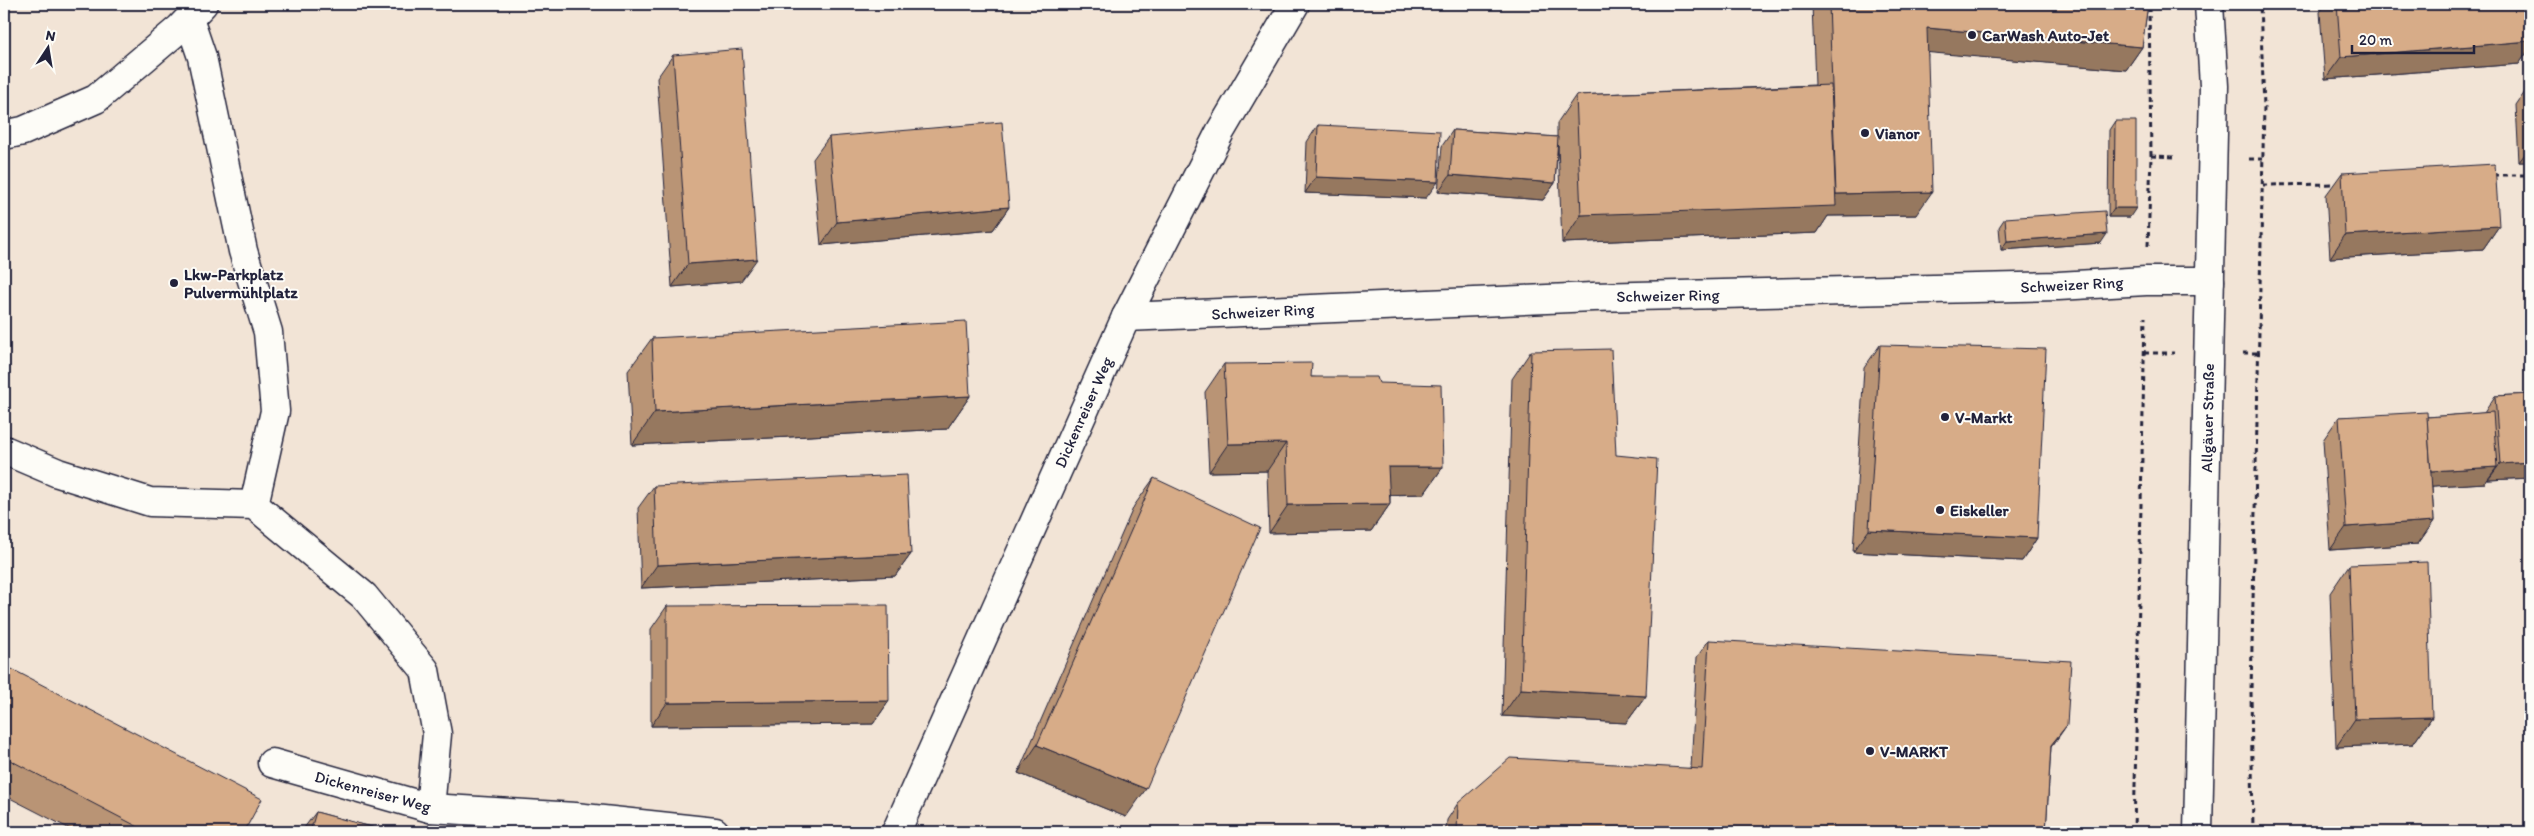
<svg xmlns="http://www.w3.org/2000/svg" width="2534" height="836" viewBox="0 0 2534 836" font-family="Itim,sans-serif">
	<rect width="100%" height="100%" fill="#f2e4d6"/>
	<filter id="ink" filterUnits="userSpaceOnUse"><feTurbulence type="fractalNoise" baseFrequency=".02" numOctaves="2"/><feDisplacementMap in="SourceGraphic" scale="10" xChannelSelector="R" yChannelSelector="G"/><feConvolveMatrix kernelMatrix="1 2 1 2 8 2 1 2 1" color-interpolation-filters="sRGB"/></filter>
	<g filter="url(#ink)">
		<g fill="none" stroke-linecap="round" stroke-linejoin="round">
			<defs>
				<g id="street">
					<polyline points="189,19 202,57 243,251 268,332 275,411 254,505"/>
					<polyline points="4,135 23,131 96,99 180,28 203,4"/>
					<polyline points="1126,317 1593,297 2058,286 2146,281 2210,281"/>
					<polyline points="4,450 58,473 150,502 254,505 364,596 425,670 437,734 430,808"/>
					<polyline points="272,763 430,808 575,817 715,832"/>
					<polyline points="896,832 1126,317 1220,132 1295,4"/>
				</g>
				<polyline id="secondary" points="2198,832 2214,86 2209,4"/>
			</defs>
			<!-- street casing -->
			<use href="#street" stroke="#22223b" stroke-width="31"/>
			<!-- secondary casing -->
			<use href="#secondary" stroke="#22223b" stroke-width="31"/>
			<!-- path -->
			<g stroke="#22223b" stroke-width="3" stroke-dasharray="5 4" stroke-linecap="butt">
				<polyline points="2151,156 2177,157"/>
				<polyline points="2249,159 2263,159"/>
				<polyline points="2493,175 2530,175"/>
				<polyline points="2263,185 2337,184"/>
				<polyline points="2148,246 2151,156 2149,4"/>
				<polyline points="2144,353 2174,353"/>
				<polyline points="2243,353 2259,353"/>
				<polyline points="2134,832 2145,317"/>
				<polyline points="2253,832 2251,691 2264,107 2260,4"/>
			</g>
			<!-- street -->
			<use href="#street" stroke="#fdfcf7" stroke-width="28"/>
			<!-- secondary -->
			<use href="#secondary" stroke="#fdfcf7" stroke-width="28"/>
		</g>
		<!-- wall -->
		<g fill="#b99475" stroke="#22223b">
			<polygon points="1812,4 2148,4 2142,47 2126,70 1928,52 1916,215 1828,216 1817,233 1562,243 1558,146 1555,183 1543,200 1438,192 1442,146 1453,130 1557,137 1557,123 1576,95 1815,85"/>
			<polygon points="2326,4 2530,4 2530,48 2519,64 2325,79 2320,12"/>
			<polygon points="673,55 741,281 672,287 657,78"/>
			<polygon points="2527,89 2530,89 2530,162 2519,162 2516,105"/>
			<polygon points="2115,121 2130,217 2108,217 2109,130"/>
			<polygon points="1318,125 1426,198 1305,193 1307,142"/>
			<polygon points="829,137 1009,207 993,230 821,245 813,159"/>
			<polygon points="2342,173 2499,226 2483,249 2330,258 2326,195"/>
			<polygon points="2005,218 2101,243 2001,250 1999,227"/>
			<polygon points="652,338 970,396 947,429 632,445 628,371"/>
			<polygon points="1880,345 2037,538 2022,561 1853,552 1864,368"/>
			<polygon points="1531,351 1616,455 1646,696 1626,723 1502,716 1512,379"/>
			<polygon points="1224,364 1311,377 1379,383 1443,467 1424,494 1390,495 1390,504 1371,531 1269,533 1267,471 1209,472 1205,392"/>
			<polygon points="2530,394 2530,478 2488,480 2488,479 2485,483 2432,486 2434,521 2418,544 2330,550 2323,440 2339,417 2427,417 2484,413 2495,396"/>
			<polygon points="1154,478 1126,817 1018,773 1134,506"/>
			<polygon points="654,486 911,554 895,576 641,588 638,508"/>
			<polygon points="2349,565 2432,717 2413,744 2336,747 2330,593"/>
			<polygon points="667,606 889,701 873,724 651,726 651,629"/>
			<polygon points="1709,640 2055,742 2051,747 2046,832 1446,832 1447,820 1458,803 1691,768 1697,657"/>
			<polygon points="4,665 244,832 76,832 4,795"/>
			<polygon points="316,812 390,832 301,832"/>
		</g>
		<!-- shaded-wall -->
		<g fill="#96785f" stroke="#22223b">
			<polygon points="1927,28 2142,47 2126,70 1911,51"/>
			<polygon points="2530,41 2530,48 2519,64 2325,79 2341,57"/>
			<polygon points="2530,147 2530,162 2519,162"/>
			<polygon points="1450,175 1555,183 1543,200 1438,192"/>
			<polygon points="1316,177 1438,182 1426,198 1305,193"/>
			<polygon points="1932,192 1916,215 1828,216 1817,233 1562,243 1581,215 1836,194"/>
			<polygon points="1009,207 993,230 821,245 837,222"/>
			<polygon points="2114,208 2136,208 2130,217 2108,217"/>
			<polygon points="2499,226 2483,249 2330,258 2345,235"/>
			<polygon points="2107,234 2101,243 2001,250 2007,241"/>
			<polygon points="757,259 741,281 672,287 688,264"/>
			<polygon points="970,396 947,429 632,445 655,412"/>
			<polygon points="1286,443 1267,471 1209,472 1228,444"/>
			<polygon points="2530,462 2530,478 2488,480 2500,464"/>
			<polygon points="1388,467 1443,467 1424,494 1369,495"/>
			<polygon points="2497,467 2485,483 2418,487 2430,471"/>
			<polygon points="1390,504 1371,531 1269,533 1288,505"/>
			<polygon points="2434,521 2418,544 2330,550 2346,527"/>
			<polygon points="1869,530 2037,538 2022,561 1853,552"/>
			<polygon points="911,554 895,576 641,588 657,565"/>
			<polygon points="1521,689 1646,696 1626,723 1502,716"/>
			<polygon points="889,701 873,724 651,726 667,703"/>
			<polygon points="2432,717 2413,744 2336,747 2355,719"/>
			<polygon points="2067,725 2055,742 2040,761 2051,745"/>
			<polygon points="1037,745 1146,789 1126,817 1018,773"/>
		</g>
		<!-- building -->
		<g fill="#d7ac88" stroke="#22223b">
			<polygon points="1829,4 2148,4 2142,47 1927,28 1932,192 1836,194"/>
			<polygon points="2337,4 2530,4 2530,41 2341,57"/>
			<polygon points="742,49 757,259 688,264 673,55"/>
			<polygon points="1831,85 1836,206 1581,215 1576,95"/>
			<polygon points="2527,89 2530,89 2530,137"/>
			<polygon points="2115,121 2136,121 2136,208 2114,208"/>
			<polygon points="1002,122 1009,207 837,222 829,137"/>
			<polygon points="1318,125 1440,131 1438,182 1316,177"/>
			<polygon points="1453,130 1558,137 1555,183 1450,175"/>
			<polygon points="2495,164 2499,226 2345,235 2342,173"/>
			<polygon points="2105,211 2107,234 2007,241 2005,218"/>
			<polygon points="966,321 970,396 655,412 652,338"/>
			<polygon points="1880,345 2046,349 2037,538 1869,530"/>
			<polygon points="1611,349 1616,455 1657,459 1646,696 1521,689 1531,351"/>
			<polygon points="1312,363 1311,377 1377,377 1379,383 1441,385 1443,467 1388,467 1390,504 1288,505 1286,443 1228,444 1224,364"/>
			<polygon points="2530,394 2530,462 2500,464 2495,396"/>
			<polygon points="2427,412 2434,521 2346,527 2339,417"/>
			<polygon points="2493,412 2497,467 2431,471 2427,417"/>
			<polygon points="907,475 911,554 657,565 654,486"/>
			<polygon points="1154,478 1260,528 1146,789 1037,745"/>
			<polygon points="2427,562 2432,717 2355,719 2349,565"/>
			<polygon points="888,605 889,701 667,703 667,606"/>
			<polygon points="1709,640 2071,661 2067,725 2051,745 2046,832 1457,832 1458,803 1510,758 1702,769"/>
			<polygon points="4,665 262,799 244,832 148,832 4,757"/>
			<polygon points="316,812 390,832 310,832"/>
		</g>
	</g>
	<!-- markers -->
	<g fill="#22223b" stroke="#fdfcf7" stroke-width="2">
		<circle cx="1972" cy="35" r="5"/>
		<circle cx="1865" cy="133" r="5"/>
		<circle cx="174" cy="283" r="5"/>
		<circle cx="1945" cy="417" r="5"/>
		<circle cx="1940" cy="510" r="5"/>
		<circle cx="1870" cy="751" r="5"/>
	</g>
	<g text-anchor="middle" stroke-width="4" stroke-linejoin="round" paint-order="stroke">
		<!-- poi labels -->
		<g font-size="16" font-weight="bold" fill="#22223b" stroke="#fdfcf7" text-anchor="start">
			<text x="1982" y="41">CarWash Auto-Jet</text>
			<text x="1875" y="139">Vianor</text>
			<text x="184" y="280">Lkw-Parkplatz<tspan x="184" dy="18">Pulvermühlplatz</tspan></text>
			<text x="1955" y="423">V-Markt</text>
			<text x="1950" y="516">Eiskeller</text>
			<text x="1880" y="757">V-MARKT</text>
		</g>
		<!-- street labels -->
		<g font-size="16" fill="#22223b" stroke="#fdfcf7">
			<text transform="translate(2072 284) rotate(-3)" y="6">Schweizer Ring</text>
			<text transform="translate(1668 295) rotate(-1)" y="6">Schweizer Ring</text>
			<text transform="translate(1263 311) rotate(-3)" y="6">Schweizer Ring</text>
			<text transform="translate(1083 412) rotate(-66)" y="6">Dickenreiser Weg</text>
			<text transform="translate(2207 418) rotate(-89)" y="6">Allgäuer Straße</text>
			<text transform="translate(373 791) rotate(15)" y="6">Dickenreiser Weg</text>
		</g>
	</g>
	<!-- margin -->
	<rect width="2534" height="836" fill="none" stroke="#fdfcf7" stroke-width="20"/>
	<rect x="10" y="10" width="2514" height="816" fill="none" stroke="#22223b" stroke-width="2" filter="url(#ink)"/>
	<!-- north arrow -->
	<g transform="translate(48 48) rotate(12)" stroke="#fdfcf7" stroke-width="4" paint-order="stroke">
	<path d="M0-4L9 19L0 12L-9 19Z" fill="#22223b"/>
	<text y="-8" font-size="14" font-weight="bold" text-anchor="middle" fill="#22223b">N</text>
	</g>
	<!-- scale -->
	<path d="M2352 45v8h122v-8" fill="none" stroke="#22223b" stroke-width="2.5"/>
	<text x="2359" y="45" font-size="15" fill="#22223b" stroke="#fdfcf7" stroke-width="4" paint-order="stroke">20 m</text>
</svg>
